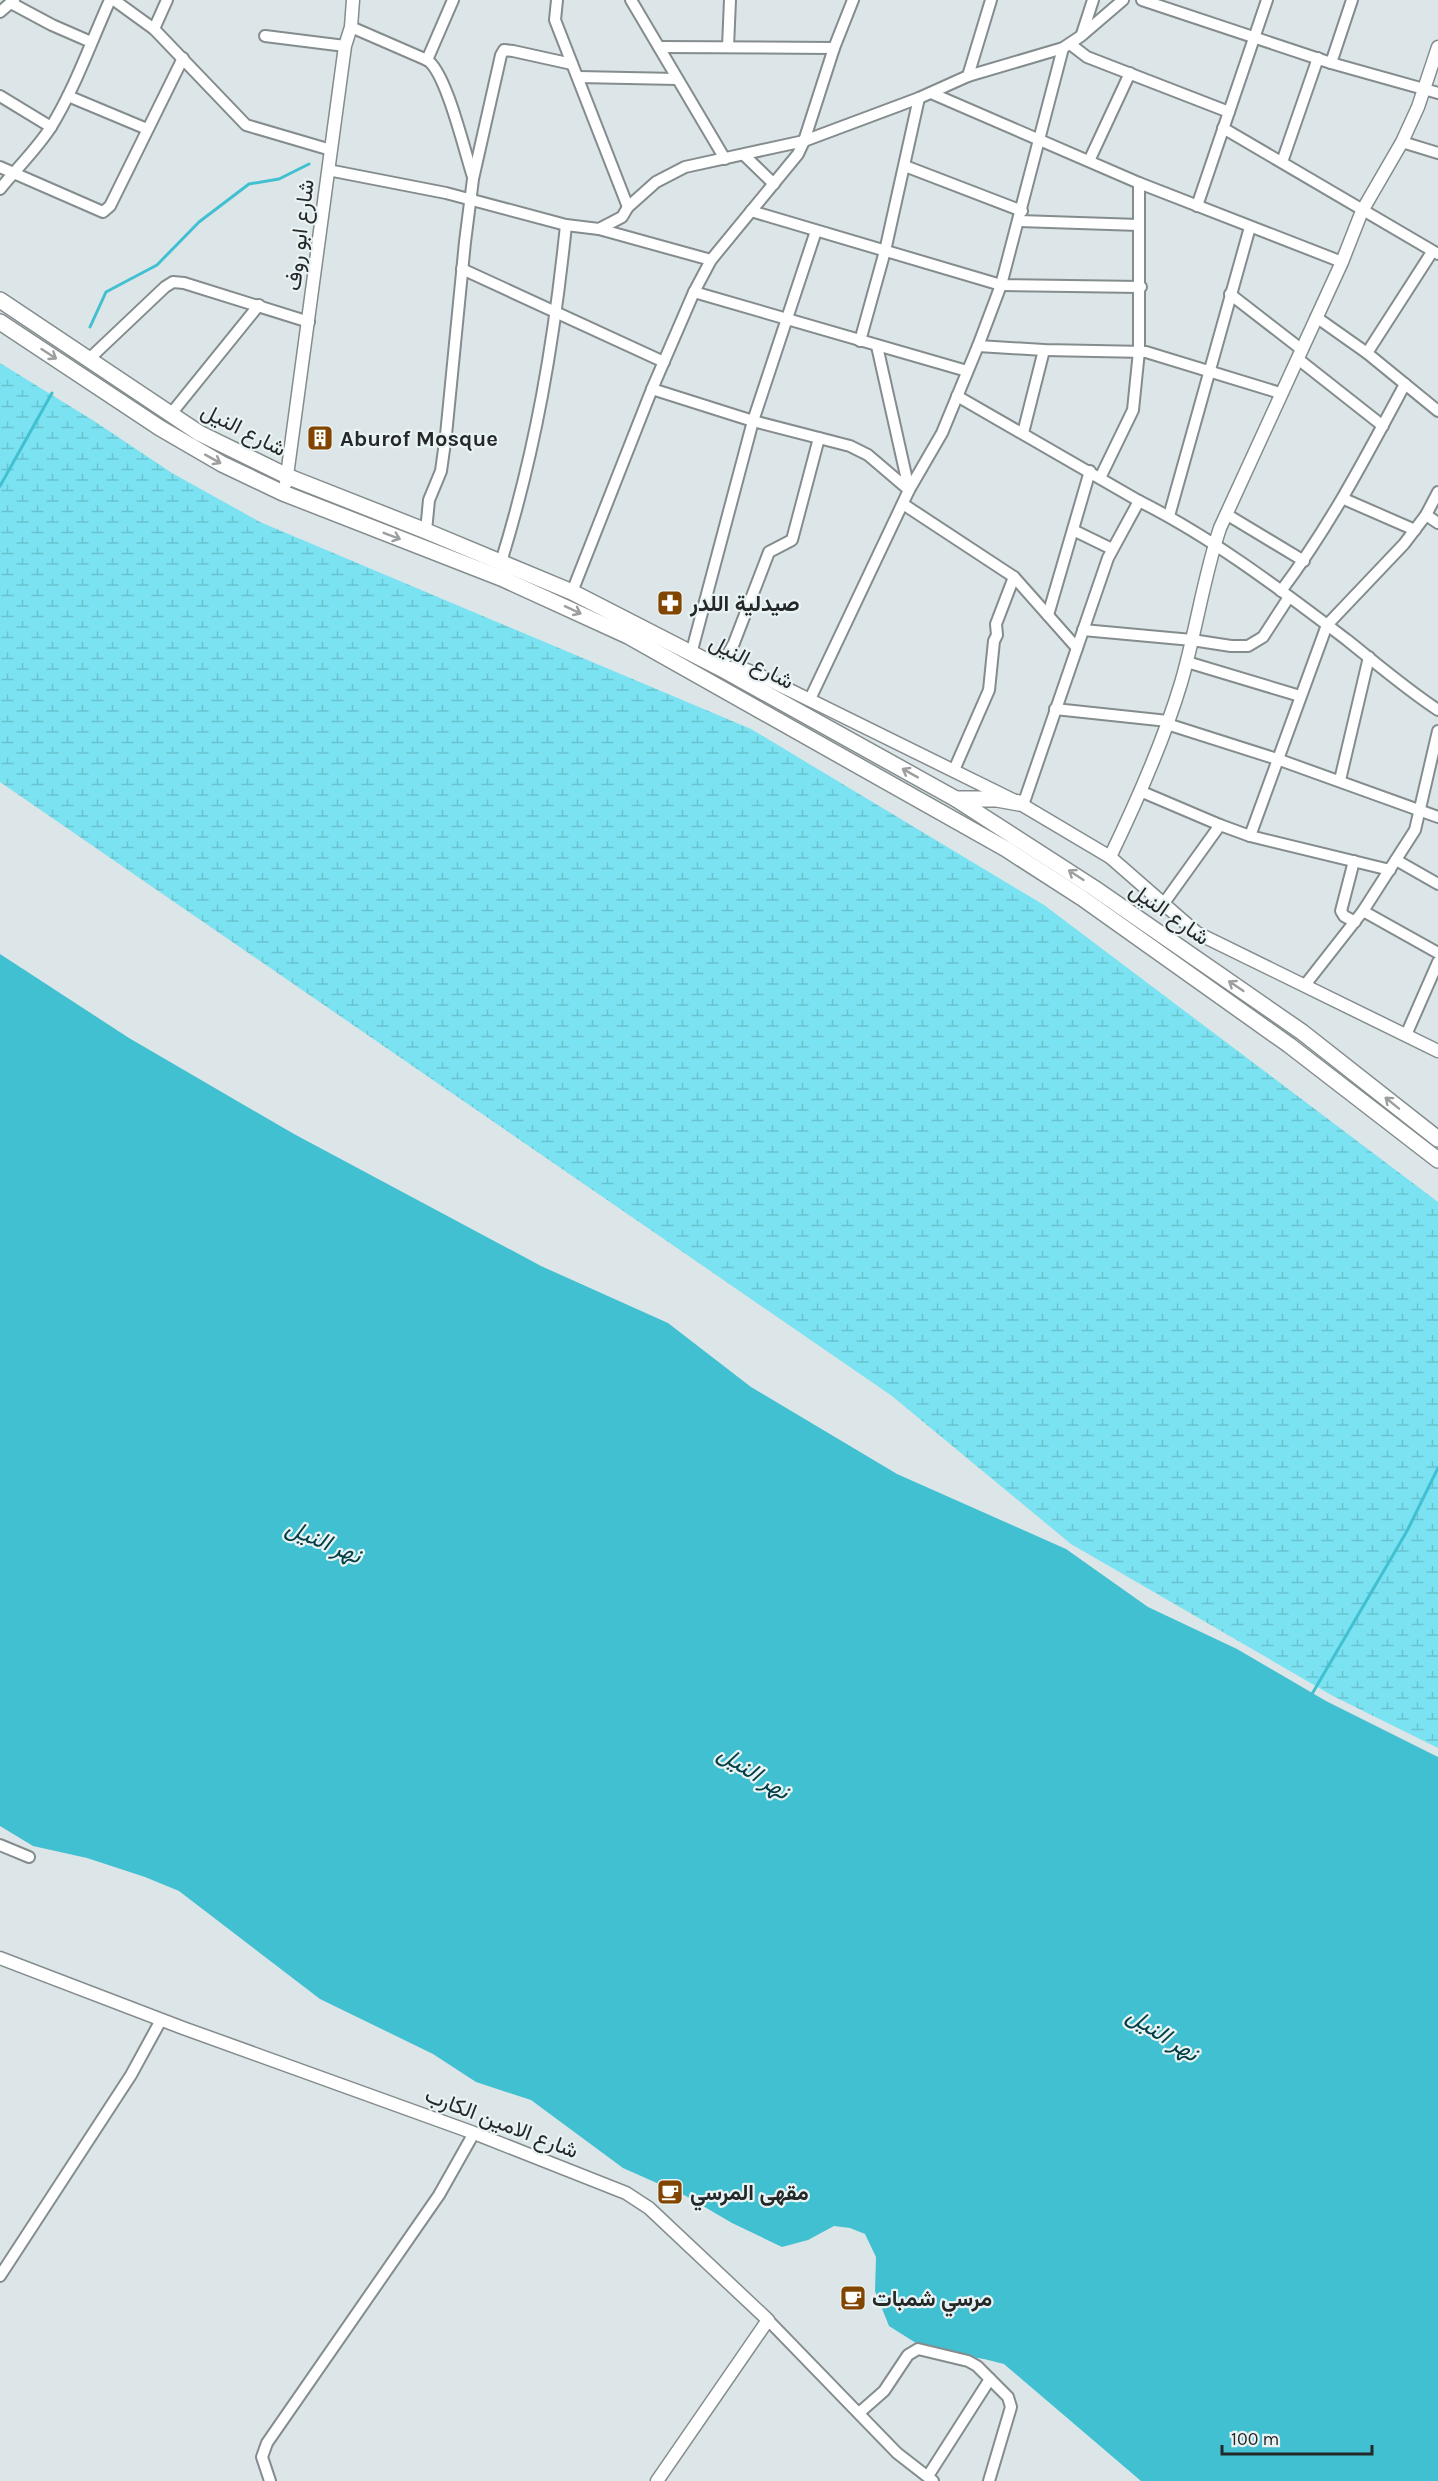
<svg xmlns="http://www.w3.org/2000/svg" width="1438" height="2481" viewBox="0 0 1438 2481" font-family="Karla,Vazirmatn,sans-serif">
	<defs>
		<pattern id="wetland-marsh" width="20" height="14" patternUnits="userSpaceOnUse" patternTransform="scale(1.5)"><rect width="20" height="14" fill="#7ae2f1"/><path d="M1 5h8M5 5V1M11 12h8M15 12V8" fill="none" stroke="#69c2cf"/></pattern>
	</defs>
	<rect width="100%" height="100%" fill="#dce5e7"/>
	<!-- wetland -->
	<polygon fill="url(#wetland-marsh)" points="0,363 94,421 172,473 260,522 751,729 1044,905 1438,1202 1438,1748 1333,1696 1071,1544 892,1396 0,782"/>
	<!-- water -->
	<polygon fill="#41c0d1" points="0,954 129,1038 294,1134 541,1266 668,1323 751,1387 897,1474 1066,1549 1148,1607 1237,1649 1326,1701 1438,1757 1438,2481 1141,2481 1004,2364 984,2359 927,2350 889,2326 875,2291 876,2257 865,2234 850,2228 834,2226 808,2240 782,2247 732,2223 686,2196 623,2168 531,2100 476,2082 433,2054 320,1999 179,1891 145,1877 87,1858 33,1846 0,1826"/>
	<g fill="none" stroke-linecap="round" stroke-linejoin="round">
		<!-- stream -->
		<g stroke="#41c0d1" stroke-width="3">
			<polyline points="90,327 106,292 157,265 199,222 249,184 279,179 309,164"/>
			<polyline points="0,486 52,393"/>
			<polyline points="1312,1694 1407,1531 1438,1468"/>
		</g>
		<defs>
			<g id="minor">
				<polyline points="114,0 154,29 246,125 331,150"/>
				<polyline points="557,0 555,20 628,207"/>
				<polyline points="631,0 725,159"/>
				<polyline points="1142,0 1331,63 1438,93"/>
				<polyline points="11,3 52,25 91,42"/>
				<polyline points="0,12 14,0"/>
				<path d="M351,27L427,60C446,71 465,153 473,177"/>
				<polyline points="154,29 167,0"/>
				<polyline points="1082,34 1093,0"/>
				<polyline points="265,36 345,46"/>
				<polyline points="1070,44 1087,57 1229,112"/>
				<polyline points="659,47 834,48"/>
				<polyline points="728,47 730,0"/>
				<polyline points="427,60 453,0"/>
				<polyline points="1331,63 1352,0"/>
				<polyline points="968,76 991,0"/>
				<polyline points="578,77 677,79"/>
				<polyline points="931,93 1139,183 1342,262"/>
				<polyline points="0,96 51,127"/>
				<polyline points="68,96 147,129"/>
				<polyline points="1223,128 1438,254"/>
				<polyline points="1402,142 1438,153"/>
				<polyline points="744,155 774,184"/>
				<polyline points="1089,161 1130,73"/>
				<polyline points="1282,162 1318,58"/>
				<polyline points="905,166 1022,211"/>
				<polyline points="0,167 103,212 110,206 183,58"/>
				<polyline points="328,170 446,193 566,225 599,229 622,217 628,207 656,182 685,167 804,141 919,98 968,76 1063,48 1081,36 1123,0"/>
				<path d="M0,189C17,168 36,150 51,127C75,88 91,42 110,0"/>
				<polyline points="1197,206 1267,0"/>
				<polyline points="751,211 1001,285 1141,287"/>
				<polyline points="1019,221 1139,225"/>
				<polyline points="599,229 711,260"/>
				<polyline points="462,269 664,362"/>
				<polyline points="694,292 967,371"/>
				<polyline points="1230,294 1301,349"/>
				<polyline points="1316,317 1367,353 1438,411"/>
				<polyline points="860,341 885,251 919,98"/>
				<polyline points="877,346 909,489"/>
				<polyline points="978,346 1044,350 1146,352 1280,393"/>
				<polyline points="1367,353 1432,252"/>
				<polyline points="1298,359 1383,426"/>
				<polyline points="88,360 165,287 173,282 184,283 309,322"/>
				<polyline points="652,389 753,421 850,446 868,455 909,490"/>
				<path d="M957,396L1139,501C1213,538 1281,590 1347,640C1377,664 1406,689 1438,710"/>
				<polyline points="170,415 259,305"/>
				<polyline points="1023,433 1044,350"/>
				<polyline points="1100,478 1133,410 1139,351 1139,183"/>
				<polyline points="1344,499 1415,530"/>
				<polyline points="903,504 1014,577 1077,648"/>
				<polyline points="1226,514 1304,561"/>
				<polyline points="1426,515 1438,523"/>
				<polyline points="1169,516 1250,227"/>
				<polyline points="1073,530 1112,549"/>
				<polyline points="426,531 429,500 441,471 446,435 465,242 473,179 501,55 504,50 513,51 572,64"/>
				<path d="M501,562C536,449 554,342 566,225"/>
				<path d="M1281,591C1330,526 1367,455 1405,384"/>
				<polyline points="572,592 652,389 694,292 711,260 798,154 804,141 834,48 853,0"/>
				<polyline points="1048,615 1090,471"/>
				<polyline points="1083,630 1192,640 1231,646 1248,646 1263,637 1289,597"/>
				<polyline points="691,654 753,421 816,231"/>
				<polyline points="1187,662 1300,696"/>
				<polyline points="720,668 734,643 769,552 792,540 819,438"/>
				<polyline points="810,699 909,490 942,433 978,346 1001,285 1063,48"/>
				<polyline points="1055,709 1168,721"/>
				<polyline points="1167,724 1277,759 1438,817"/>
				<polyline points="954,770 989,690 994,641 997,635 996,624 1014,577"/>
				<polyline points="1340,780 1369,657"/>
				<polyline points="1140,791 1220,825"/>
				<polyline points="1023,805 1108,558 1139,501"/>
				<polyline points="1250,836 1390,870"/>
				<polyline points="1396,860 1438,884"/>
				<polyline points="1354,861 1341,911 1344,916 1355,922"/>
				<polyline points="1164,903 1220,825 1250,836 1327,625 1404,544 1426,515 1438,492"/>
				<polyline points="1363,911 1438,953"/>
				<polyline points="1305,985 1363,911 1415,830 1438,731"/>
				<polyline points="1406,1035 1438,962"/>
				<polyline points="0,1845 29,1857"/>
				<polyline points="0,2276 131,2075 161,2020"/>
				<polyline points="768,2320 897,2453 933,2481"/>
				<polyline points="859,2413 884,2391 908,2355 918,2349 968,2361 977,2366 1008,2397 1011,2407 989,2481"/>
				<polyline points="928,2476 990,2379"/>
				<polyline points="270,2481 262,2457 267,2443 439,2195 474,2133"/>
			</g>
			<g id="tertiary">
				<polyline points="286,483 345,46 351,27 353,0"/>
				<polyline points="722,669 739,667 757,674 1019,803 1110,857 1197,933 1438,1051"/>
				<path d="M1110,857C1137,801 1163,743 1181,683C1196,632 1203,579 1220,528L1342,262L1362,211L1402,142L1418,107L1438,47"/>
				<polyline points="0,1958 183,2028 474,2133 626,2193 649,2208 768,2320 657,2481"/>
			</g>
			<g id="primary">
				<polyline points="0,300 199,433 289,477 426,531 572,592 722,669 956,799 1094,888 1302,1032 1438,1139"/>
				<polyline points="0,322 160,428 222,464 283,493 501,578 628,636 1006,849 1082,898 1289,1045 1438,1160"/>
				<polyline points="956,799 997,799 1019,803"/>
			</g>
		</defs>
		<!-- minor casing -->
		<use href="#minor" stroke="#848c8e" stroke-width="14"/>
		<!-- tertiary casing -->
		<use href="#tertiary" stroke="#848c8e" stroke-width="15"/>
		<!-- primary casing -->
		<use href="#primary" stroke="#848c8e" stroke-width="18"/>
		<!-- minor -->
		<use href="#minor" stroke="#fff" stroke-width="10"/>
		<!-- tertiary -->
		<use href="#tertiary" stroke="#fff" stroke-width="12"/>
		<!-- primary -->
		<use href="#primary" stroke="#fff" stroke-width="15"/>
	</g>
	<!-- one-way arrows -->
	<defs><path id="oneway-shaft" d="M-6 0H5M1.5-3L5.5 0L1.5 3" fill="none" stroke-width="1.6" stroke-linecap="round" stroke-linejoin="round" transform="scale(1.5)"/></defs>
	<g stroke="#9d9e9f">
		<use href="#oneway-shaft" transform="translate(49 354) rotate(33)"/>
		<use href="#oneway-shaft" transform="translate(213 459) rotate(29)"/>
		<use href="#oneway-shaft" transform="translate(392 536) rotate(21)"/>
		<use href="#oneway-shaft" transform="translate(573 610) rotate(25)"/>
		<use href="#oneway-shaft" transform="translate(910 773) rotate(-151)"/>
		<use href="#oneway-shaft" transform="translate(1076 875) rotate(-147)"/>
		<use href="#oneway-shaft" transform="translate(1236 986) rotate(-146)"/>
		<use href="#oneway-shaft" transform="translate(1392 1103) rotate(-141)"/>
	</g>
	<!-- icons -->
	<defs>
		<symbol id="building-square" viewBox="-11 -11 22 22"><rect x="-9" y="-9" width="18" height="18" rx="4" fill="#824500" stroke="#e9f3f4"/><path d="M-4-6H4V6H1V3H-1V6H-4ZM-2.5-4.3h1.7v1.8h-1.7ZM.8-4.3h1.7v1.8H.8ZM-2.5-1h1.7V.8h-1.7ZM.8-1h1.7V.8H.8Z" fill="#fff"/></symbol>
		<symbol id="pharmacy-square" viewBox="-11 -11 22 22"><rect x="-9" y="-9" width="18" height="18" rx="4" fill="#824500" stroke="#e9f3f4"/><path d="M-2-6h4v4h4v4h-4v4h-4v-4h-4v-4h4Z" fill="#fff"/></symbol>
		<symbol id="cafe-square" viewBox="-11 -11 22 22"><rect x="-9" y="-9" width="18" height="18" rx="4" fill="#824500" stroke="#e9f3f4"/><path d="M-5.5-4.5H6V0H3Q3 3.5 0 3.5H-2.5Q-5.5 3.5-5.5 0ZM3-3.2v2h1.7v-2ZM-6 4.5H4V6H-6Z" fill="#fff"/></symbol>
	</defs>
	<g fill-rule="evenodd">
		<use href="#building-square" x="305" y="423" width="30" height="30"/>
		<use href="#pharmacy-square" x="655" y="588" width="30" height="30"/>
		<use href="#cafe-square" x="655" y="2177" width="30" height="30"/>
		<use href="#cafe-square" x="838" y="2283" width="30" height="30"/>
	</g>
	<g text-anchor="middle" stroke-width="4.5" stroke-linejoin="round" paint-order="stroke">
		<!-- street labels -->
		<g font-size="22" fill="#252829" stroke="#e9f3f4">
			<text transform="translate(299 235) rotate(-83)" y="8">شارع ابو روف</text>
			<text transform="translate(244 429) rotate(27)" y="8">شارع النيل</text>
			<text transform="translate(752 661) rotate(28)" y="8">شارع النيل</text>
			<text transform="translate(1170 913) rotate(35)" y="8">شارع النيل</text>
			<text transform="translate(502 2122) rotate(21)" y="8">شارع الامين الكارب</text>
		</g>
		<!-- poi labels -->
		<g font-size="22" font-weight="bold" fill="#252829" stroke="#e9f3f4" text-anchor="start">
			<text x="340" y="446">Aburof Mosque</text>
			<text x="690" y="611">صيدلية اللدر</text>
			<text x="690" y="2200">مقهى المرسي</text>
			<text x="872" y="2306">مرسي شمبات</text>
		</g>
		<!-- water labels -->
		<g font-size="24" font-style="italic" fill="#023e45" stroke="#e9f3f4">
			<text transform="translate(324 1541) rotate(23)" y="8">نهر النيل</text>
			<text transform="translate(754 1772) rotate(33)" y="8">نهر النيل</text>
			<text transform="translate(1163 2034) rotate(33)" y="8">نهر النيل</text>
		</g>
	</g>
	<!-- scale -->
	<path d="M1222 2445v9h150v-9" fill="none" stroke="#252829" stroke-width="3"/>
	<text x="1231" y="2445" font-size="18" fill="#252829" stroke="#e9f3f4" stroke-width="4.5" paint-order="stroke">100 m</text>
</svg>
